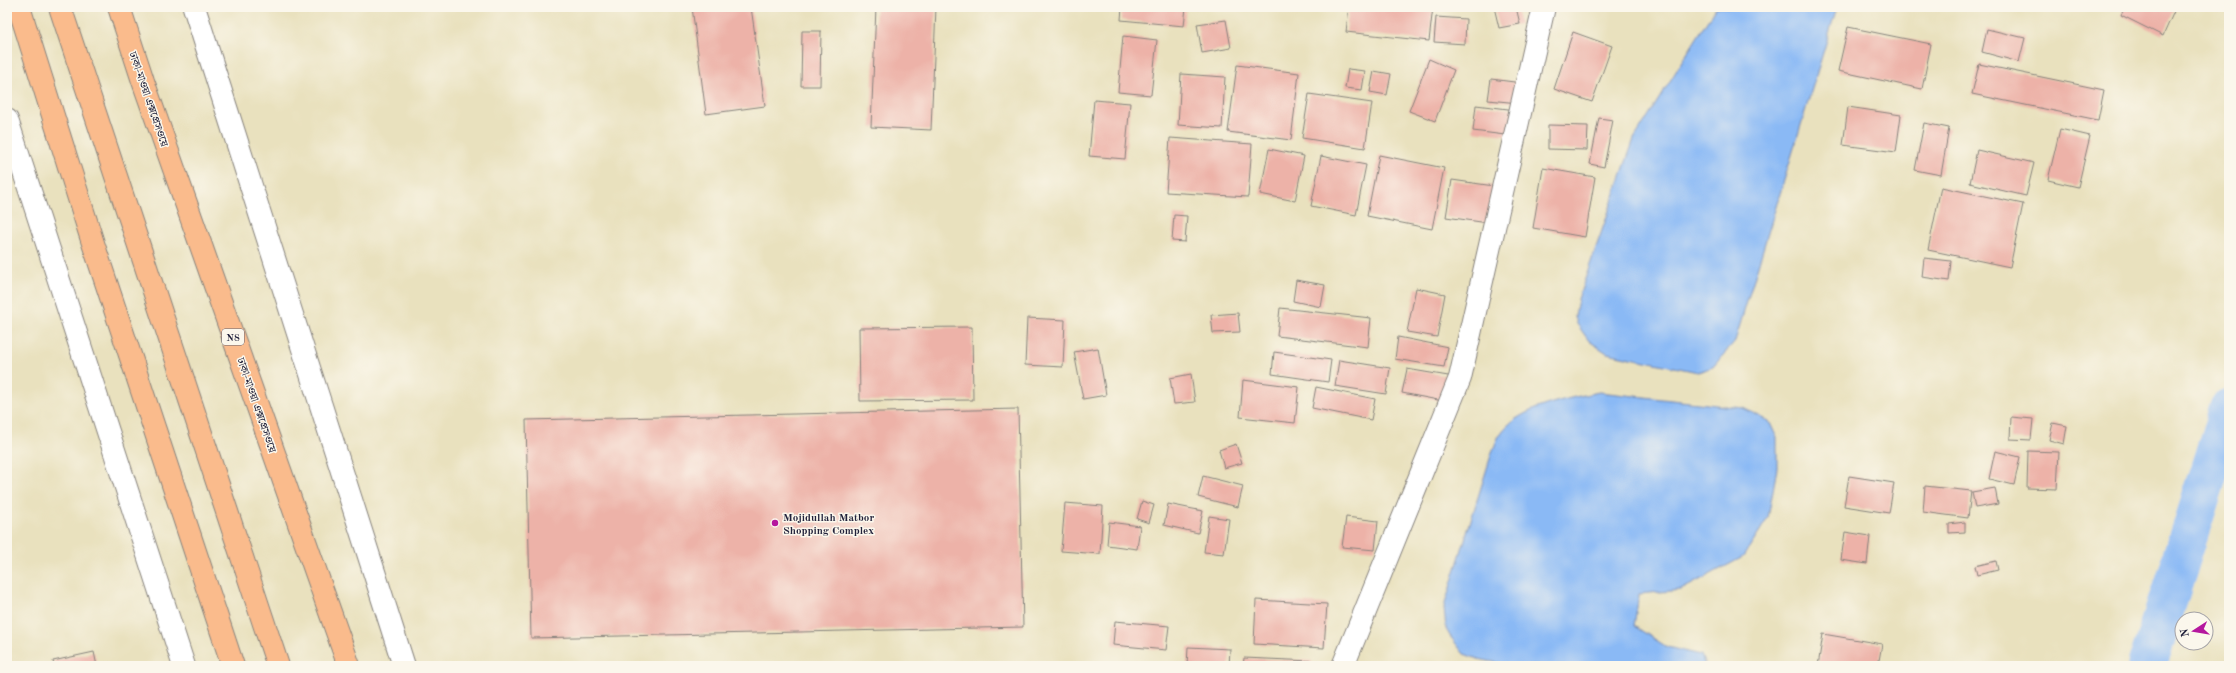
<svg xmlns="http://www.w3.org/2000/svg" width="2236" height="673" viewBox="0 0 2236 673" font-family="'Old Standard TT','Noto Serif Bengali',serif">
	<rect width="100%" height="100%" fill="#fbf7ec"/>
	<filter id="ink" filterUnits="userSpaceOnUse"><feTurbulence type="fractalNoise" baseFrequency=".025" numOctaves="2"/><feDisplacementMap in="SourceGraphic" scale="8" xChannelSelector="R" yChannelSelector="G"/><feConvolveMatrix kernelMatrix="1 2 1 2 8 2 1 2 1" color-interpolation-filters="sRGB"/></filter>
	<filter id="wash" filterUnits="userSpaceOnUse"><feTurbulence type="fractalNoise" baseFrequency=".012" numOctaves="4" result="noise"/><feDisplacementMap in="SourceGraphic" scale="16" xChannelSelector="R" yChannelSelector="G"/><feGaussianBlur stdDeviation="0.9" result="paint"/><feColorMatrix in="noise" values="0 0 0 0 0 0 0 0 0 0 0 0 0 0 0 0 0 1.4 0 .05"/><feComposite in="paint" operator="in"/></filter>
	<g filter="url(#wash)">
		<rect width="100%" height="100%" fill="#e9e1be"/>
		<!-- water -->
		<g fill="#8ab9f5" stroke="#566e98">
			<polygon points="1716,7 1837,7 1735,341 1713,367 1698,372 1607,353 1589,341 1577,324 1575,316 1578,299 1634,139"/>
			<path d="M1599,392L1743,408L1769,421L1777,438V468L1768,518L1743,557L1681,590L1639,594L1634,626L1667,647L1701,655L1705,666H1514L1478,659L1464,654L1450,636L1446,629L1444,607L1492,452C1495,446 1497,438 1501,433C1519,407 1570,398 1599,392Z"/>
		</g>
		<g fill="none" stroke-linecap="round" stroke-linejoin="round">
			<!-- canal -->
			<polyline stroke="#8ab9f5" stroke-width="39" points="2147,666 2229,408"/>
		</g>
		<g id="blocks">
			<!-- building -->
			<g fill="#edb2a8">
				<polygon points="692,7 751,7 765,106 706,114"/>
				<polygon points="876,7 936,7 931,130 871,127"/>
				<polygon points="1122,7 1186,7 1184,26 1121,20"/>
				<polygon points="1349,7 1433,7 1429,41 1346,32"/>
				<polygon points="1494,7 1516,7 1520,24 1499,28"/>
				<polygon points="2125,7 2176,7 2163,36 2121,15"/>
				<polygon points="1436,17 1466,19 1465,44 1434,42"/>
				<polygon points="1226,20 1231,48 1202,53 1197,24"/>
				<polygon points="1848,27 1931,44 1922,89 1838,71"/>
				<polygon points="1987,29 2025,38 2019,62 1982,52"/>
				<polygon points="802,31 821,31 820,86 801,86"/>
				<polygon points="1573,32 1612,46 1592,102 1554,89"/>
				<polygon points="1123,36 1157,40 1151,95 1118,92"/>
				<polygon points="1429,59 1454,70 1435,121 1409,111"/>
				<polygon points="1979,64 2104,90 2098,120 1972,94"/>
				<polygon points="1237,65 1299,73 1291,140 1228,132"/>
				<polygon points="1348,69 1365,71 1362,90 1345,88"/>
				<polygon points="1374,71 1391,74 1387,95 1370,92"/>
				<polygon points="1181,74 1225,77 1222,128 1178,125"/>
				<polygon points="1491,79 1522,83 1519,103 1488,100"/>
				<polygon points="1309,94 1372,103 1365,148 1302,138"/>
				<polygon points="1094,100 1130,103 1125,159 1089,156"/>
				<polygon points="1476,105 1516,110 1513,136 1473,131"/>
				<polygon points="1848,107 1901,115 1896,152 1843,145"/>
				<polygon points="1599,118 1613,120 1604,167 1590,164"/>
				<polygon points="1924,123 1949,128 1941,175 1915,170"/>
				<polygon points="1548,125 1588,126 1587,150 1548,149"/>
				<polygon points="2060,129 2090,136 2078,187 2048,180"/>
				<polygon points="1170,138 1252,144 1248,197 1166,192"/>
				<polygon points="1269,149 1304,156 1295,201 1260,194"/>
				<polygon points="1977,150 2034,163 2026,196 1970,183"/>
				<polygon points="1379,155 1444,168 1432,229 1367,216"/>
				<polygon points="1321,156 1366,165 1356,215 1311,206"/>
				<polygon points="1543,168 1595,177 1585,237 1533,228"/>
				<polygon points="1452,180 1501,187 1495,224 1446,217"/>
				<polygon points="1941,187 2023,204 2010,267 1928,250"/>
				<polygon points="1174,215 1187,216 1185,242 1172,241"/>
				<polygon points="1924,258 1951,261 1949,281 1922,277"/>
				<polygon points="1296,280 1325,285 1321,307 1293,301"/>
				<polygon points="1416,288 1445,294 1437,337 1407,332"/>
				<polygon points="1280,308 1371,318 1368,347 1277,336"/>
				<polygon points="1238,313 1240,332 1213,333 1211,315"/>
				<polygon points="1027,318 1065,320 1063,367 1025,365"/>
				<polygon points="972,327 973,400 860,401 859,328"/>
				<polygon points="1398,337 1448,347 1444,367 1395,359"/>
				<polygon points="1098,348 1106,395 1083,399 1074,352"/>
				<polygon points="1274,352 1331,360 1328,382 1272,374"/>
				<polygon points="1339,360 1390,368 1386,394 1335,386"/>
				<polygon points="1407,369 1460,378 1443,401 1402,393"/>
				<polygon points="1191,374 1195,402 1174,404 1170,378"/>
				<polygon points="1243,380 1299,387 1295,423 1240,417"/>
				<polygon points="1316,387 1375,399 1371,420 1312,408"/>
				<polygon points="1018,409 1023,627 531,638 526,420"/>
				<polygon points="2011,417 2033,419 2031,440 2010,439"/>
				<polygon points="2053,423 2067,426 2064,444 2049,440"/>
				<polygon points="1236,444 1242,463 1224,468 1219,450"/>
				<polygon points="1995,451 2020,457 2014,485 1989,479"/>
				<polygon points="2028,451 2059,452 2057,489 2027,488"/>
				<polygon points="1203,476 1243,486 1238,507 1198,497"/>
				<polygon points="1849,476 1894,483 1889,513 1844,506"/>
				<polygon points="1925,486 1971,491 1968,518 1923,512"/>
				<polygon points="1995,488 1998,504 1975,508 1972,492"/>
				<polygon points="1142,501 1154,505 1149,523 1137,519"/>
				<polygon points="1065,503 1103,506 1100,554 1061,551"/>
				<polygon points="1168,504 1203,511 1198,533 1164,525"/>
				<polygon points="1209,516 1229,519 1224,554 1204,552"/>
				<polygon points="1346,517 1378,521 1375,550 1342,547"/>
				<polygon points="1109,522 1140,526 1137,549 1107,545"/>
				<polygon points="1965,522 1965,532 1949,533 1949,524"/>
				<polygon points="1845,532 1870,536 1867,564 1841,560"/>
				<polygon points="1996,561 1998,570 1977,575 1975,566"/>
				<polygon points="1256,600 1327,604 1324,648 1254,644"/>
				<polygon points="1115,621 1169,626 1166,650 1113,645"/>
				<polygon points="1823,634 1882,644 1878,666 1818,666"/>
				<polygon points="1188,647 1230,649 1229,666 1187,666"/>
				<polygon points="94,652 97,666 54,666 53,661"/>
				<polygon points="1244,658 1312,661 1312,666 1243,666"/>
			</g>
		</g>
	</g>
	<g filter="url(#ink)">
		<use href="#blocks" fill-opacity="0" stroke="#86827c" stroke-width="1"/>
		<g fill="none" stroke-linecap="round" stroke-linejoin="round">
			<defs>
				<g id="minor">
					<polyline points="194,7 404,666"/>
					<polyline points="7,120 184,666"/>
					<polyline points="1343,666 1460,378 1544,7"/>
				</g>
				<g id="highway">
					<polyline points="19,7 92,240 233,666"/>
					<polyline points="60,7 278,666"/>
					<polyline points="119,7 143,81 349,666"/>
				</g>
			</defs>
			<!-- minor casing -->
			<use href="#minor" stroke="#86827c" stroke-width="24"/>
			<!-- highway casing -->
			<use href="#highway" stroke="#86827c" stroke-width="24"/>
			<!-- minor -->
			<use href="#minor" stroke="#fff" stroke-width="22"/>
			<!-- highway -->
			<use href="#highway" stroke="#fabb8c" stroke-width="22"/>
		</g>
	</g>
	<!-- markers -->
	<circle fill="#b5179e" stroke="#fbf7ec" stroke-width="1.5" cx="775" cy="523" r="4"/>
	<g text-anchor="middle" stroke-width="3" stroke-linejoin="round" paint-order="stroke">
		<!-- shield labels -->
		<rect fill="#fbf7ec" stroke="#636270" stroke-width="1" x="222" y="329" width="22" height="16" rx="3"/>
		<g font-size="10" font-weight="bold" fill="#22223b">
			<text x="233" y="341">N8</text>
		</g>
		<!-- street labels -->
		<g font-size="11" fill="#22223b" stroke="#fbf7ec">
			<text transform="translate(149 99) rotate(71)" y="4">ঢাকা-মাওয়া এক্সপ্রেসওয়ে</text>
			<text transform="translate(257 405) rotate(71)" y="4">ঢাকা-মাওয়া এক্সপ্রেসওয়ে</text>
		</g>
		<!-- poi labels -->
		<g font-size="11" font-weight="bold" fill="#22223b" stroke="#fbf7ec" text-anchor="start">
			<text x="783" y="521">Mojidullah Matbor<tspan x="783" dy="13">Shopping Complex</tspan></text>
		</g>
	</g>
	<!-- margin -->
	<rect width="2236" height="673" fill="none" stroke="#fbf7ec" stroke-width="24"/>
	<!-- north arrow -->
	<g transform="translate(2194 631) rotate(258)"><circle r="19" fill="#fbf7ec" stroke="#a4a2a5"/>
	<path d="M0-3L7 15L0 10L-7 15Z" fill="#b5179e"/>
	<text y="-6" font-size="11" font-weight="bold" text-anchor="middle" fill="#22223b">N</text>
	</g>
</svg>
